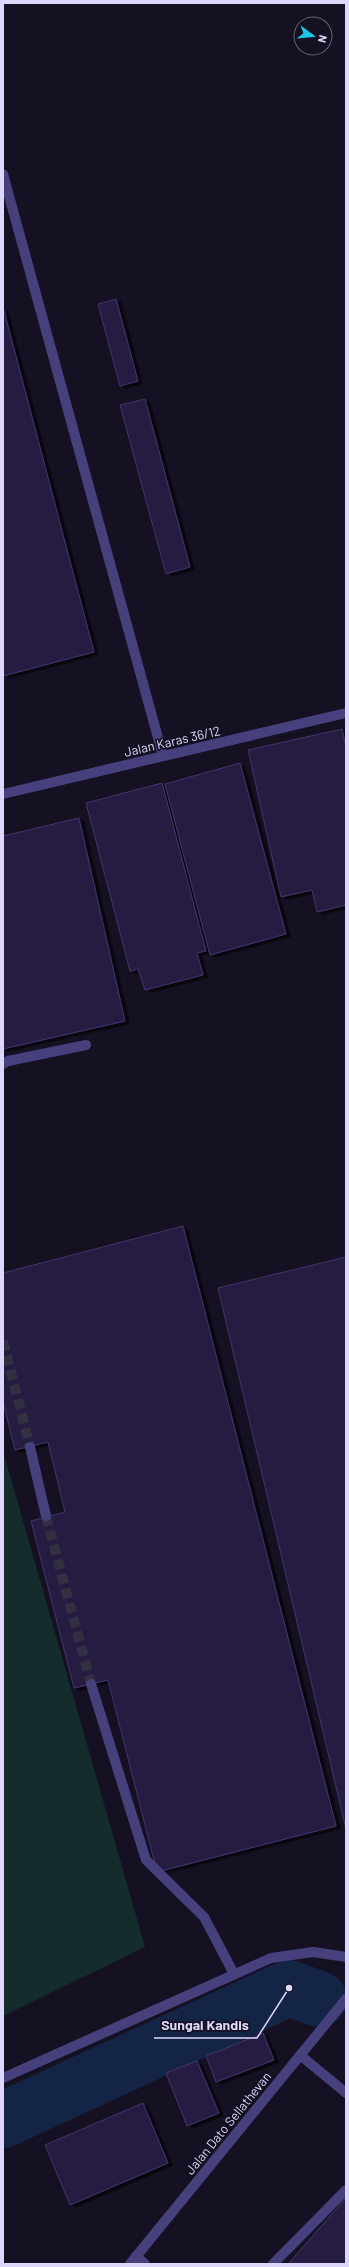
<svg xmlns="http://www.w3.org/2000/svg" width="349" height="2267" viewBox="0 0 349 2267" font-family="Barlow,sans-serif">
	<defs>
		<filter id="shadow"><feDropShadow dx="4.5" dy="2.5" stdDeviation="0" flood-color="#0009"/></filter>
	</defs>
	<rect width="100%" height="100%" fill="#151123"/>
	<!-- green -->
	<polygon fill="#152c2d" points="3,1451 145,1947 3,2016"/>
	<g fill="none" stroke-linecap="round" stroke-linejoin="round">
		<!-- river -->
		<polyline stroke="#132445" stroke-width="56" points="3,2120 289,1988 319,1999"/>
	</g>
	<!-- building -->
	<g fill="#281f42" stroke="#41346c" filter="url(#shadow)">
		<polygon points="116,299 138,381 120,386 98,304"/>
		<polygon points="3,307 94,652 3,676"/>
		<polygon points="145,399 190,567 166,574 120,405"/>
		<polygon points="342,729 346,747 346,905 317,912 312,890 281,897 248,750"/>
		<polygon points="240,763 286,934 210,955 165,784"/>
		<polygon points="162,783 206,951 197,953 203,975 145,990 138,969 130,971 86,803"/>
		<polygon points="79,818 125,1021 3,1049 3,836"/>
		<polygon points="183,1226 336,1826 157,1872 108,1680 74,1688 31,1521 65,1512 48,1442 15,1450 3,1402 3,1273"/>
		<polygon points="346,1257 346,1829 218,1288"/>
		<polygon points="263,2033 274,2060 216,2082 206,2056"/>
		<polygon points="197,2061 219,2113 187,2126 166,2073"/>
		<polygon points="143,2103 168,2163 70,2205 45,2145"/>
		<polygon points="346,2198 346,2264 288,2264"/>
	</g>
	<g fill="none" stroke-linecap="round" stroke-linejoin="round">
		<!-- minor-tunnel -->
		<g stroke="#332f43" stroke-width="10" stroke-dasharray="10 5" stroke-linecap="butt">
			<polyline points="3,1341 30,1447"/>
			<polyline points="46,1516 91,1684"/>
		</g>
		<!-- minor -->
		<g stroke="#46417d" stroke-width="10">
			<polyline points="3,174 163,756"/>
			<polyline points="3,794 346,713"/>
			<polyline points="3,1064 8,1061 86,1045"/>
			<polyline points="30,1447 46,1516"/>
			<polyline points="91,1684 146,1860 204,1917 234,1974"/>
			<polyline points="300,2055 346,2093"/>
			<polyline points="3,2078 271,1958 313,1952 346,1957"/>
			<polyline points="136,2256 145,2264"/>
			<polyline points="130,2264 346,1999"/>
			<polyline points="273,2264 346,2190"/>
		</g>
	</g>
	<g text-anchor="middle" stroke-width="3.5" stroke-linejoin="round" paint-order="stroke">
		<!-- street labels -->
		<g font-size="13" fill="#ddd8fb" stroke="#151123">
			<text transform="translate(172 741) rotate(-13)" y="5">Jalan Karas 36/12</text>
			<text transform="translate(228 2123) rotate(-51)" y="5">Jalan Dato Sellathevan</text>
		</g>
	</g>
	<!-- callouts -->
	<path fill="none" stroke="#ddd8fb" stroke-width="1.5" d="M289 1988L257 2038H154"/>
	<circle fill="#ddd8fb" stroke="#151123" stroke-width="1.5" cx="289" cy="1988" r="4"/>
	<g font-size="14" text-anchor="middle" font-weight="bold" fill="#ddd8fb" stroke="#151123" stroke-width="3.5" stroke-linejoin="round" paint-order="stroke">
		<text x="205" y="2030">Sungai Kandis</text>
	</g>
	<!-- border -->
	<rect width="349" height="2267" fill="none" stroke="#ddd8fb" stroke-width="8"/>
	<!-- north arrow -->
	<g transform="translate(313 36) rotate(106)"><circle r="19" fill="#151123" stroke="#656179"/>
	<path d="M0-3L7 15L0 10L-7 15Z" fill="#19c8e6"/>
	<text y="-6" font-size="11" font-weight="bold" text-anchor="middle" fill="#ddd8fb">N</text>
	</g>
</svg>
